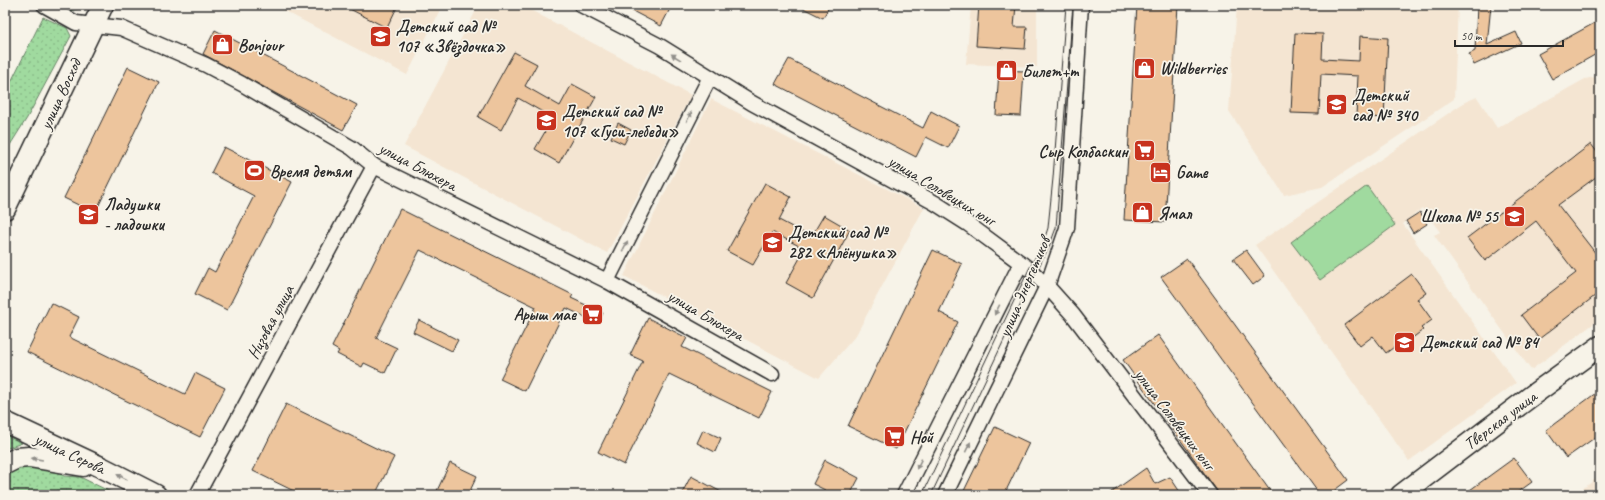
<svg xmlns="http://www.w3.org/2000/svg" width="1605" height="500" viewBox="0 0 1605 500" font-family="Caveat,sans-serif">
	<defs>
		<pattern id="grass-dots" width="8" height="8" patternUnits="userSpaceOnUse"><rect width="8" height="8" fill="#a0da9f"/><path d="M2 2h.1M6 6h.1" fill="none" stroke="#8abb89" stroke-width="1.8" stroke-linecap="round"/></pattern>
	</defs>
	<rect width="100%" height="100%" fill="#f7f3e8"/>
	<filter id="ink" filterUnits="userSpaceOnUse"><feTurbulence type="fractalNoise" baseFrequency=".025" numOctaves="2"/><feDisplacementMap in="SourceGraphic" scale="8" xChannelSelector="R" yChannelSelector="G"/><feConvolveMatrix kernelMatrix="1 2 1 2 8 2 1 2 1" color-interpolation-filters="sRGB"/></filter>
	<g filter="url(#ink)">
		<!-- built -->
		<g fill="#f4e5d2">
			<polygon points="273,5 443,5 407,75"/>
			<polygon points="479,5 521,5 691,95 607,253 404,146"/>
			<polygon points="971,5 1037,5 1037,67 966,64"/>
			<polygon points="1237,5 1458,5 1454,99 1322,187 1284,195 1229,111"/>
			<polygon points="1600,76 1600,319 1531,370 1434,235 1440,232 1422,208 1403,224 1516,383 1409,461 1255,245 1465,102 1477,97 1497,128 1585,79"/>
			<polygon points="711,99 924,208 856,335 819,378 624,276"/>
			<polygon points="1600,476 1600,495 1574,495"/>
		</g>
		<!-- grass -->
		<g fill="url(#grass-dots)" stroke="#668265">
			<polygon points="57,5 86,5 85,7 69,11"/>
			<polygon points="43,17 67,28 71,36 27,118 5,153 5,94"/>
			<polygon points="5,435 22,443 5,449"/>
			<polygon points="41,465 64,476 80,477 117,495 5,495 5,475 12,466"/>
		</g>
		<!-- garden -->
		<polygon fill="#a0da9f" stroke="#668265" points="1367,186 1395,225 1320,280 1291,242"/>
		<!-- building -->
		<g fill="#edc59d" stroke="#2b2b2b">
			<polygon points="342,5 398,5 387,28"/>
			<polygon points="621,5 672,5 661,26"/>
			<polygon points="797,5 830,5 823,18"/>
			<polygon points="979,5 1016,5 1014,27 1027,27 1025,49 976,46"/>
			<polygon points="1137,5 1178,5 1165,222 1124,220"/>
			<polygon points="1477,5 1491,5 1487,45 1516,32 1521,43 1474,65 1469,54 1475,51"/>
			<polygon points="1600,20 1600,52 1552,79 1538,54"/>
			<polygon points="215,30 357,105 343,130 203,54"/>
			<polygon points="1295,33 1323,34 1322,59 1359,61 1360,36 1388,38 1384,118 1356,116 1358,76 1321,74 1319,114 1291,113"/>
			<polygon points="514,52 537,64 525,86 560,106 572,84 596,97 559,163 535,149 553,118 518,98 501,130 478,117"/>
			<polygon points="789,59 923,128 931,111 959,126 948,148 926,137 916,157 775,84"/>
			<polygon points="128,67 159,82 95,213 64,198"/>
			<polygon points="999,70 1024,71 1021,116 996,115"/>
			<polygon points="618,123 631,130 624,144 611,138"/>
			<polygon points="1591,144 1600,156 1600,174 1558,205 1600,259 1600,292 1539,339 1521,315 1576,273 1536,221 1485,261 1467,238"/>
			<polygon points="224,147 292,182 227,310 195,294 208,268 215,272 254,196 211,173"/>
			<polygon points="765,183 791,197 779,220 811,237 824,215 850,230 813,298 786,283 805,249 772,232 753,265 727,251"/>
			<polygon points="400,209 573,295 571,298 603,313 598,323 566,308 525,391 500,379 536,307 420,250 376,338 397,348 385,373 364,363 362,367 337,354 339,351 332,347"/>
			<polygon points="1420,212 1427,224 1413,233 1406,221"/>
			<polygon points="933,250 962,264 939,312 958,322 896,449 848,426"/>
			<polygon points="1246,250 1265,276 1253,285 1233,259"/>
			<polygon points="1187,259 1348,480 1328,495 1320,495 1161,277"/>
			<polygon points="1412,274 1426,293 1417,299 1432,320 1421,328 1423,330 1399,348 1397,345 1386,353 1373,336 1360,346 1344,325"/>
			<polygon points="51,303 79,317 69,337 185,394 195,373 225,388 200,437 27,352"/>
			<polygon points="648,318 687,338 682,347 772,392 759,418 669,374 624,465 598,452 643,361 630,355"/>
			<polygon points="419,320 458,340 452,351 413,332"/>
			<polygon points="1158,335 1273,495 1220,495 1123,360"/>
			<polygon points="1600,390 1600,434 1566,458 1546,430"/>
			<polygon points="286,404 394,457 375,495 302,495 253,471"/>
			<polygon points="995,427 1029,443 1004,495 962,495"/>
			<polygon points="703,430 721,438 715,452 697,443"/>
			<polygon points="1514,458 1532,482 1514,495 1463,495"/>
			<polygon points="825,460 859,478 850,495 822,495 825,490 813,484"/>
			<polygon points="450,463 477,476 468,495 435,495"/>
			<polygon points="1146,468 1155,484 1170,477 1182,495 1108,495"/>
			<polygon points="691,476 727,495 681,495"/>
		</g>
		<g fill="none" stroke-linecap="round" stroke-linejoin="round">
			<defs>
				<g id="street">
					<polyline points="44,5 76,23 121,28 206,65 242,84 352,148 374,166 607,281 772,374"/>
					<polyline points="581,5 660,46 752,103 935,203 968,224 1029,269 1047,286 1073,315 1210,495"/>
					<polyline points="607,281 710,77"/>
					<polyline points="197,495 374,166"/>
					<polyline points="904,495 1021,263"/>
					<polyline points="945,495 1047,286 1067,228 1081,5"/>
				</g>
				<g id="secondary">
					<polyline points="5,209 103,5"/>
					<polyline points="5,422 103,468 156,495"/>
					<polyline points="5,464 17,458 29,457 83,466"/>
					<polyline points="1401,495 1534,394 1600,346"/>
				</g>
			</defs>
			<!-- street casing -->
			<use href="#street" stroke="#2b2b2b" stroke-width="17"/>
			<!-- secondary casing -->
			<use href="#secondary" stroke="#2b2b2b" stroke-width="23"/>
			<!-- street -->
			<use href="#street" stroke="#f7f3e8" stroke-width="14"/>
			<!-- secondary -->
			<use href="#secondary" stroke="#f7f3e8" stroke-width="20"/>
			<!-- tram -->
			<g stroke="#2b2b2b" stroke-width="1">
				<polyline points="922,495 1029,269 1043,243 1048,228 1053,178 1066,5"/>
				<polyline points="931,495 1035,274 1049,247 1056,228 1073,5"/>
			</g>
		</g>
		<!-- one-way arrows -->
		<defs><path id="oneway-solid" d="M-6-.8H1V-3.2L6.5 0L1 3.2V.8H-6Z"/></defs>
		<g fill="#918f8a">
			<use href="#oneway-solid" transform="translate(676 57) rotate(-148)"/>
			<use href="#oneway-solid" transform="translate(689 117) rotate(-63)"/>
			<use href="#oneway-solid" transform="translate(625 246) rotate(-63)"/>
			<use href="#oneway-solid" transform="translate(997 310) rotate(117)"/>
			<use href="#oneway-solid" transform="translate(968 447) rotate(-64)"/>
			<use href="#oneway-solid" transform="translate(37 459) rotate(-171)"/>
			<use href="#oneway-solid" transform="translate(919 464) rotate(117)"/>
			<use href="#oneway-solid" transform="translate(122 477) rotate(-153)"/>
		</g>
	</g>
	<!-- icons -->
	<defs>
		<symbol id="school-square" viewBox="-11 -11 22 22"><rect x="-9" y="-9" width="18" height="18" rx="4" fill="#c8321e" stroke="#f7f3e8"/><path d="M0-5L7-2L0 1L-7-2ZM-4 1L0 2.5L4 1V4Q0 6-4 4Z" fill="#fff"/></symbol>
		<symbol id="shop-square" viewBox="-11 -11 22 22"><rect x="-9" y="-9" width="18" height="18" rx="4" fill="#c8321e" stroke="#f7f3e8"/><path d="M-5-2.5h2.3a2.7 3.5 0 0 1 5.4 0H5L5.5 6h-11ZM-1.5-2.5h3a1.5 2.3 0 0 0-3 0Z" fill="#fff"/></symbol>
		<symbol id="supermarket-square" viewBox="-11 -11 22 22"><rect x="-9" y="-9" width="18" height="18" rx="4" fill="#c8321e" stroke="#f7f3e8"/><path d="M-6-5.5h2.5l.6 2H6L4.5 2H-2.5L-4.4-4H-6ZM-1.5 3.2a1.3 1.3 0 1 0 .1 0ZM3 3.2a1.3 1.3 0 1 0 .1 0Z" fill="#fff"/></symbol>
		<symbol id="stadium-square" viewBox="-11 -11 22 22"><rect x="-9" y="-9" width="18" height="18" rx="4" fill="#c8321e" stroke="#f7f3e8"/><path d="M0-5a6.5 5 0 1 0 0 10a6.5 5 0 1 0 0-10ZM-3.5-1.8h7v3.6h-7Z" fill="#fff"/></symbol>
		<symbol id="hotel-square" viewBox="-11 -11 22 22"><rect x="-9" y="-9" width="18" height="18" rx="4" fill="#c8321e" stroke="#f7f3e8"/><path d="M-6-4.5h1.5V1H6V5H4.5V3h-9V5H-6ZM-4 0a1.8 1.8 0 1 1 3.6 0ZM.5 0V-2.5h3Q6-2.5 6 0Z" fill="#fff"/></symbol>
	</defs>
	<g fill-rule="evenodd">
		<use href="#school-square" x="368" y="24" width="25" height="25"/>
		<use href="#shop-square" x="210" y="32" width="25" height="25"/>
		<use href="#shop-square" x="1132" y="56" width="25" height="25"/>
		<use href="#shop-square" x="994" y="58" width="25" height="25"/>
		<use href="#school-square" x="1324" y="92" width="25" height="25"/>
		<use href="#school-square" x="534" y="108" width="25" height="25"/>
		<use href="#supermarket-square" x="1132" y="138" width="25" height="25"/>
		<use href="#stadium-square" x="242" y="158" width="25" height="25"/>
		<use href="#hotel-square" x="1148" y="160" width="25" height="25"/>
		<use href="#shop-square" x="1130" y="200" width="25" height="25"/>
		<use href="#school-square" x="76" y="202" width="25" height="25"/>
		<use href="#school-square" x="1502" y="204" width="25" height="25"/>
		<use href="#school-square" x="760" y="230" width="25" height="25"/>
		<use href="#supermarket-square" x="580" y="302" width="25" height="25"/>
		<use href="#school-square" x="1392" y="330" width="25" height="25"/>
		<use href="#supermarket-square" x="882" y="424" width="25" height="25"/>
	</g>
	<g text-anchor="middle" stroke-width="3.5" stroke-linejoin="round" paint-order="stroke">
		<!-- poi labels -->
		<g font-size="17" font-weight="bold" fill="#2b2b2b" stroke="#f7f3e8" text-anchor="start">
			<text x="396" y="32">Детский сад №<tspan x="396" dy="20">107 «Звёздочка»</tspan></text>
			<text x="238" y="51">Bonjour</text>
			<text x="1160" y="74">Wildberries</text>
			<text x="1022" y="77">Билет+т</text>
			<text x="1352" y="101">Детский<tspan x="1352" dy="20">сад № 340</tspan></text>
			<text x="562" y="117">Детский сад №<tspan x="562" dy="20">107 «Гуси-лебеди»</tspan></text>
			<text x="1128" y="157" text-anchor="end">Сыр Колбаскин</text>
			<text x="270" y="177">Время детям</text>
			<text x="1176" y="178">Game</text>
			<text x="104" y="210">Ладушки<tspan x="104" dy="20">- ладошки</tspan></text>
			<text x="1158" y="219">Ямал</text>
			<text x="1498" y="222" text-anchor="end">Школа № 55</text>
			<text x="788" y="238">Детский сад №<tspan x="788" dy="20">282 «Алёнушка»</tspan></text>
			<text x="576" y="320" text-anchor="end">Арыш мае</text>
			<text x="1420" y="348">Детский сад № 84</text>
			<text x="910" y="443">Ной</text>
		</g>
		<!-- street labels -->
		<g font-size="17" fill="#2b2b2b" stroke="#f7f3e8">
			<text transform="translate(60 94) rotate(-65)" y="6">улица Восход</text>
			<text transform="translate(418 166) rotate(28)" y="6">улица Блюхера</text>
			<text transform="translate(942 190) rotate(31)" y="6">улица Соловецких юнг</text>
			<text transform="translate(1024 287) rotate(-67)" y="6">улица Энергетиков</text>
			<text transform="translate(706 315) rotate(30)" y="6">улица Блюхера</text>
			<text transform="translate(270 322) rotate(-62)" y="6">Низовая улица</text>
			<text transform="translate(1175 419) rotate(53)" y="6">улица Соловецких юнг</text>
			<text transform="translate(1500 420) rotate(-37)" y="6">Тверская улица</text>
			<text transform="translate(70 453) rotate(25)" y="6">улица Серова</text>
		</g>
	</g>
	<!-- margin -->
	<rect width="1605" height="500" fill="none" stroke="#f7f3e8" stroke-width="20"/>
	<rect x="10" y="10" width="1585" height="480" fill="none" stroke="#2b2b2b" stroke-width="1.5" filter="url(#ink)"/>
	<!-- scale -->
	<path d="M1455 40v6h108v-6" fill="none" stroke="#2b2b2b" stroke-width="2"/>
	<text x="1461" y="40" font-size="12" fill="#2b2b2b" stroke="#f7f3e8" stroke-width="3" paint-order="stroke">50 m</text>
</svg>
